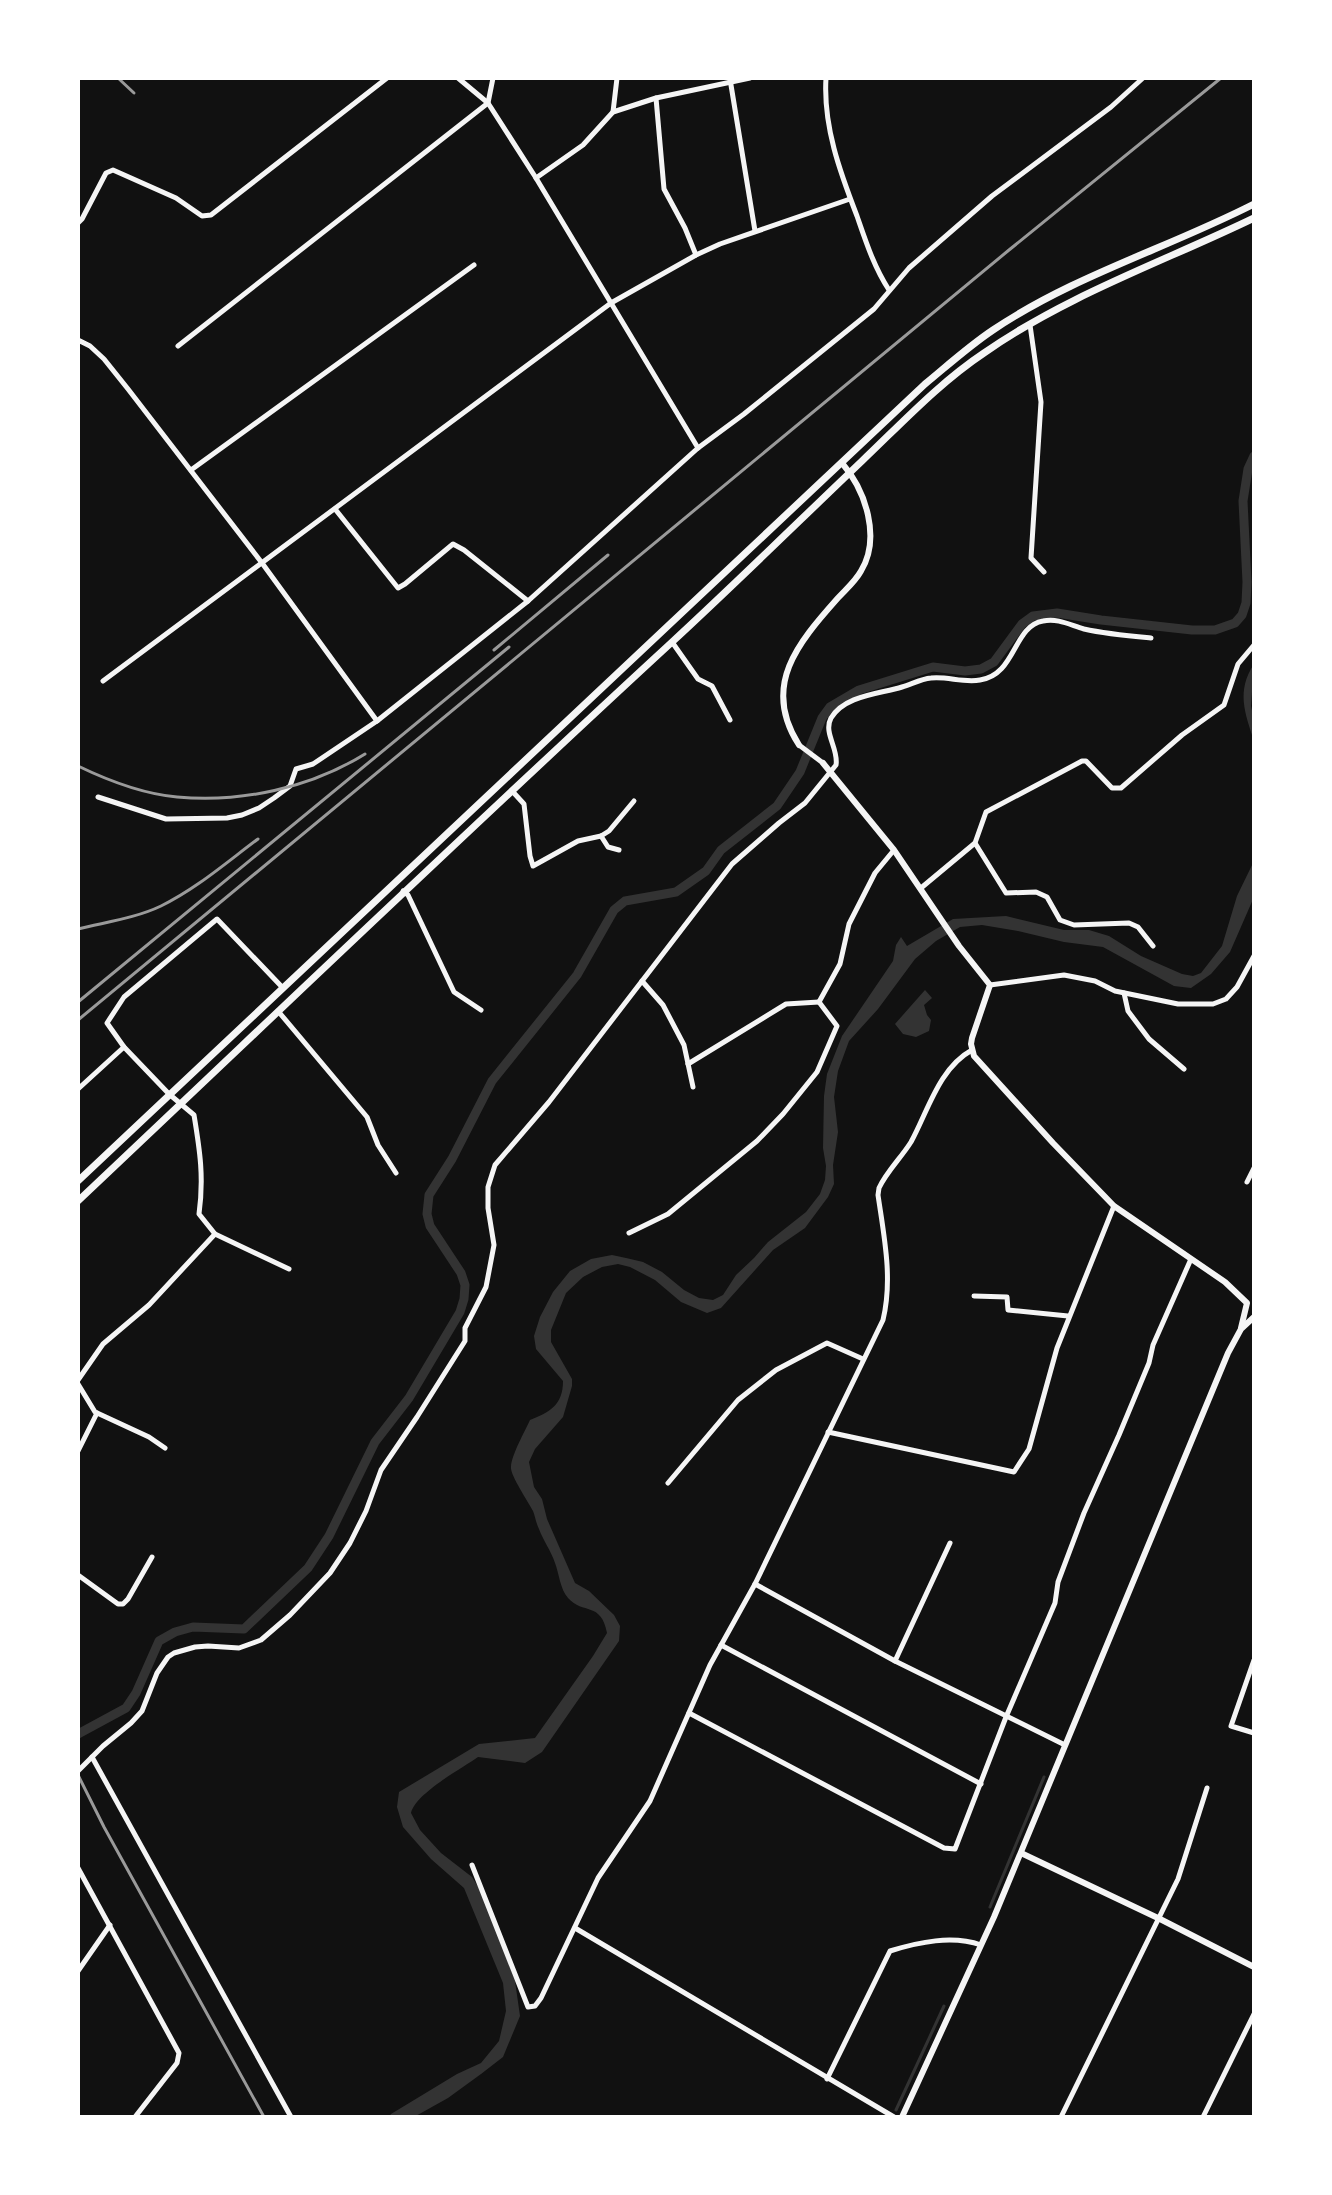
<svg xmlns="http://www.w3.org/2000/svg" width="1332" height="2195" viewBox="0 0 1332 2195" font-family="Rubik,sans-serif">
	<rect width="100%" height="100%" fill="#111"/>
	<!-- water -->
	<g fill="#333">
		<path d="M1254,664L1251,706L1254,720V741C1245,713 1236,691 1254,664Z"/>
		<path d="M1254,861V897L1230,952L1211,974L1191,988L1174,986L1103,947L1064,942L1018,931L982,925L960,927L936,941L915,959L878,1009L849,1041L838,1071L834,1097L838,1132L833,1165L834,1184L828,1197L805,1228L773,1250L721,1308L707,1313L681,1302L655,1280L630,1267L618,1264L602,1267L583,1277L566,1293L551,1330V1342L572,1379V1386L563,1417L535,1449L529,1462L534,1487L542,1499L547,1519L575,1583L589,1591L614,1615L620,1626L619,1641L542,1752L525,1763L478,1757C461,1769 416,1793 411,1813L420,1830L441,1853L472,1877L484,1896L515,1981L520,2016L503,2057L481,2074L448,2098L414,2117H389L391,2114L457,2074L481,2063L499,2041L506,2011L503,1983L464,1888L431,1859L403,1827L397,1807L399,1792L479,1744L535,1738L593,1656L607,1633C601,1601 583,1615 568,1598C560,1589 559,1573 555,1563C551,1551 543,1540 539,1529C536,1523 535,1516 533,1511C528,1501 510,1475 511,1467C511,1456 525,1431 530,1420C550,1412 563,1405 563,1381L536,1349L534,1336L540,1317L553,1292L570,1271L591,1259L612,1255L626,1258L643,1262L662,1272L684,1290L699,1298L713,1300L723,1295L736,1275L754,1258L768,1242L806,1212L820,1194L825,1180L826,1166L823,1148L824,1096L827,1074L842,1036L893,961L896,945L901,937L907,946L953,919L1006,916L1064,930H1089L1109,936L1141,956L1182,974L1193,976L1201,973L1222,946L1237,896Z"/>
		<polygon points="925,990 932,998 924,1005 927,1015 931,1020 929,1031 916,1037 903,1034 895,1024"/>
	</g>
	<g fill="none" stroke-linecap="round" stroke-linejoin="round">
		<!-- stream -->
		<g stroke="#333" stroke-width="3">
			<polyline points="990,1907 1044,1777"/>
			<polyline points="896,2110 944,2006"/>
		</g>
		<!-- canal -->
		<polyline stroke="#333" stroke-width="9" points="78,1734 126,1708 136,1693 159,1641 175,1632 193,1627 244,1629 308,1568 329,1536 375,1442 409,1398 460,1312 464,1299 465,1285 461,1273 430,1226 427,1214 429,1195 452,1159 492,1081 577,975 614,910 625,901 676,892 706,871 721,850 777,806 800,772 822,718 830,707 859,690 933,667 965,671 981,669 994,662 1022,624 1033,616 1057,613 1101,620 1192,630 1215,630 1235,623 1242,615 1246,603 1247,582 1243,501 1248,469 1254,456"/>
		<!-- minor -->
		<g stroke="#f5f5f5" stroke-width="5">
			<polyline points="458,78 488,103 536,178 698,448"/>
			<path d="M826,78C823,126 840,172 857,216C866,242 874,267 889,290"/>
			<polyline points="730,79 755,231"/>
			<polyline points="656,98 664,189 685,228 696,255"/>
			<polyline points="613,112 617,78"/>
			<polyline points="536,178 583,145 613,112 656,98 750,78"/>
			<polyline points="78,223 82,219 106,173 113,170 176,198 202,216 211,215 387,78"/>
			<polyline points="1030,325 1041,402 1031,558 1044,572"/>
			<polyline points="78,340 90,346 104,359 128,389 262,563 377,721"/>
			<polyline points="178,346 488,103 493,78"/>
			<polyline points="191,470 474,265"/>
			<polyline points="335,509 398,588 405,584 453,544 464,550 528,601"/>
			<polyline points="672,642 698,679 712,686 730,720"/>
			<polyline points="103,681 611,303 696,255 720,244 850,199"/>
			<polyline points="799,745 823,763"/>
			<polyline points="513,792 524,804 530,856 533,866 578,841 601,836 609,831 634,801"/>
			<polyline points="98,797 166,819 227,818 242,815 259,808 274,798 290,786 296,769 313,764 377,721 528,601 698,448 744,414 874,309 909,268 992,196 1111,107 1143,78"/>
			<polyline points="601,836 608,847 619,850"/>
			<polyline points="975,843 1006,893 1036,892 1047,897 1060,920 1074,925 1129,923 1138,927 1153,946"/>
			<polyline points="921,888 975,843 986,812 1082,761 1086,761 1112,788 1121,788 1182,735 1224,705 1238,664 1254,645"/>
			<polyline points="403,891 408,895 454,992 481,1010"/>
			<polyline points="642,981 663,1005 684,1045 693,1087"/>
			<polyline points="990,985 1064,975 1095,981 1115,991 1178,1004 1213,1004 1226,999 1237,987 1254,956"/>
			<path d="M282,987L217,919L124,997L107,1023L124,1047L169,1094L194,1115C200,1151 204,1178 199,1214L215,1234L289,1269"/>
			<polyline points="1124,993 1128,1011 1149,1039 1184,1069"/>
			<polyline points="819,1002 840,964 849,924 875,873 894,850"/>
			<polyline points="278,1011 367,1117 378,1145 396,1173"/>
			<polyline points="688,1064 786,1004 819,1002"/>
			<polyline points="78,1089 124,1047"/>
			<polyline points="1247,1182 1254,1168"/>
			<polyline points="629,1233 668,1214 757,1141 783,1114 817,1072 837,1026 819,1002"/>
			<polyline points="974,1296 1007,1297 1008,1310 1068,1316"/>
			<polyline points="78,1380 103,1344 149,1305 215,1234"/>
			<polyline points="78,1384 95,1412 149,1437 165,1448"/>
			<polyline points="828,1432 1014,1472 1029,1449 1057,1348 1114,1206"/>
			<polyline points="78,1451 97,1413"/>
			<polyline points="668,1483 738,1400 776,1370 827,1343 863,1359"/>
			<polyline points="78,1575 118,1604 123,1604 128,1599 152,1557"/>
			<polyline points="755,1584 895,1661 1065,1745"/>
			<polyline points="721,1645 981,1784"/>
			<polyline points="1254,1660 1231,1726 1254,1733"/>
			<polyline points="895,1661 950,1543"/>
			<polyline points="689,1713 944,1848 955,1849 1006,1717 1055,1603 1058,1582 1084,1513 1119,1435 1149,1363 1153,1345 1191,1259"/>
			<polyline points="92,1757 291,2117"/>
			<path d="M78,1771L103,1746L131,1723L142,1711L157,1673L168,1657L174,1653L195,1647L208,1646L239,1648L261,1640L290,1615L330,1573L350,1543L366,1511L381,1470L417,1417L465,1341V1328L486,1287L494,1245L488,1208V1187L495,1165L549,1102L732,864L779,823L805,803L836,765C839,749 823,733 831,718C845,695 880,694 902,687C912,684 921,679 931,678C947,676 963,683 980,680C1016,675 1013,626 1043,621C1058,618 1070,625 1084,629C1106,634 1129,636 1151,638"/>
			<path d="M472,1865L528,2007L535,2006L541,1998L598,1878L650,1801L710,1665L755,1584L883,1320C893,1279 884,1236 878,1195L879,1188C887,1171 901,1158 911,1142C928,1111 939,1068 972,1050"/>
			<polyline points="78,1868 179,2053 177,2063 135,2117"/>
			<polyline points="575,1928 894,2117"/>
			<polyline points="78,1971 110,1925"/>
			<path d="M827,2079L890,1951C919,1942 952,1935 981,1945"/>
			<polyline points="1061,2117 1178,1879 1207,1788"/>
			<polyline points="1203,2117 1254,2014"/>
		</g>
		<!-- tertiary -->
		<g stroke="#f5f5f5" stroke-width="6">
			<path d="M799,745C761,686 798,643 837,599C845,590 855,582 861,571C881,538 866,491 842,463"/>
			<polyline points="823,763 894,850 959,946 990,985 972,1038 971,1044 974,1056 1053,1143 1114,1206 1225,1282 1247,1303 1241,1328"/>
			<polyline points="1021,1853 1160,1919 1254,1967"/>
			<polyline points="902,2117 994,1917 1228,1353 1241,1329 1254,1317"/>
		</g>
		<!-- primary -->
		<g stroke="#f5f5f5" stroke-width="7">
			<path d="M78,1181L925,384C947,366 969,346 993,330C1073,276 1168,248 1254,204"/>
			<path d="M78,1201C275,1015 471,827 671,643C736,583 798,522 862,461C901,424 939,383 984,353C1067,295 1163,262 1254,218"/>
		</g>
		<!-- rail -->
		<g stroke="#9a9a9a" stroke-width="3">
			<polyline points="118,78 134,93"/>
			<polyline points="494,650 608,555"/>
			<path d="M78,766C109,781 143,794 177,797C241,803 310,788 365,754"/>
			<path d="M78,929C106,922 136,918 161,906C196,889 227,862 258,839"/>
			<polyline points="78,1002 509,647"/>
			<polyline points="78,1020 1009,250 1221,78"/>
			<polyline points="78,1775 104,1827 264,2117"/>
		</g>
	</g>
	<!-- border -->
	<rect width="1332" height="2195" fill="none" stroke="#ffffff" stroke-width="160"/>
</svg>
